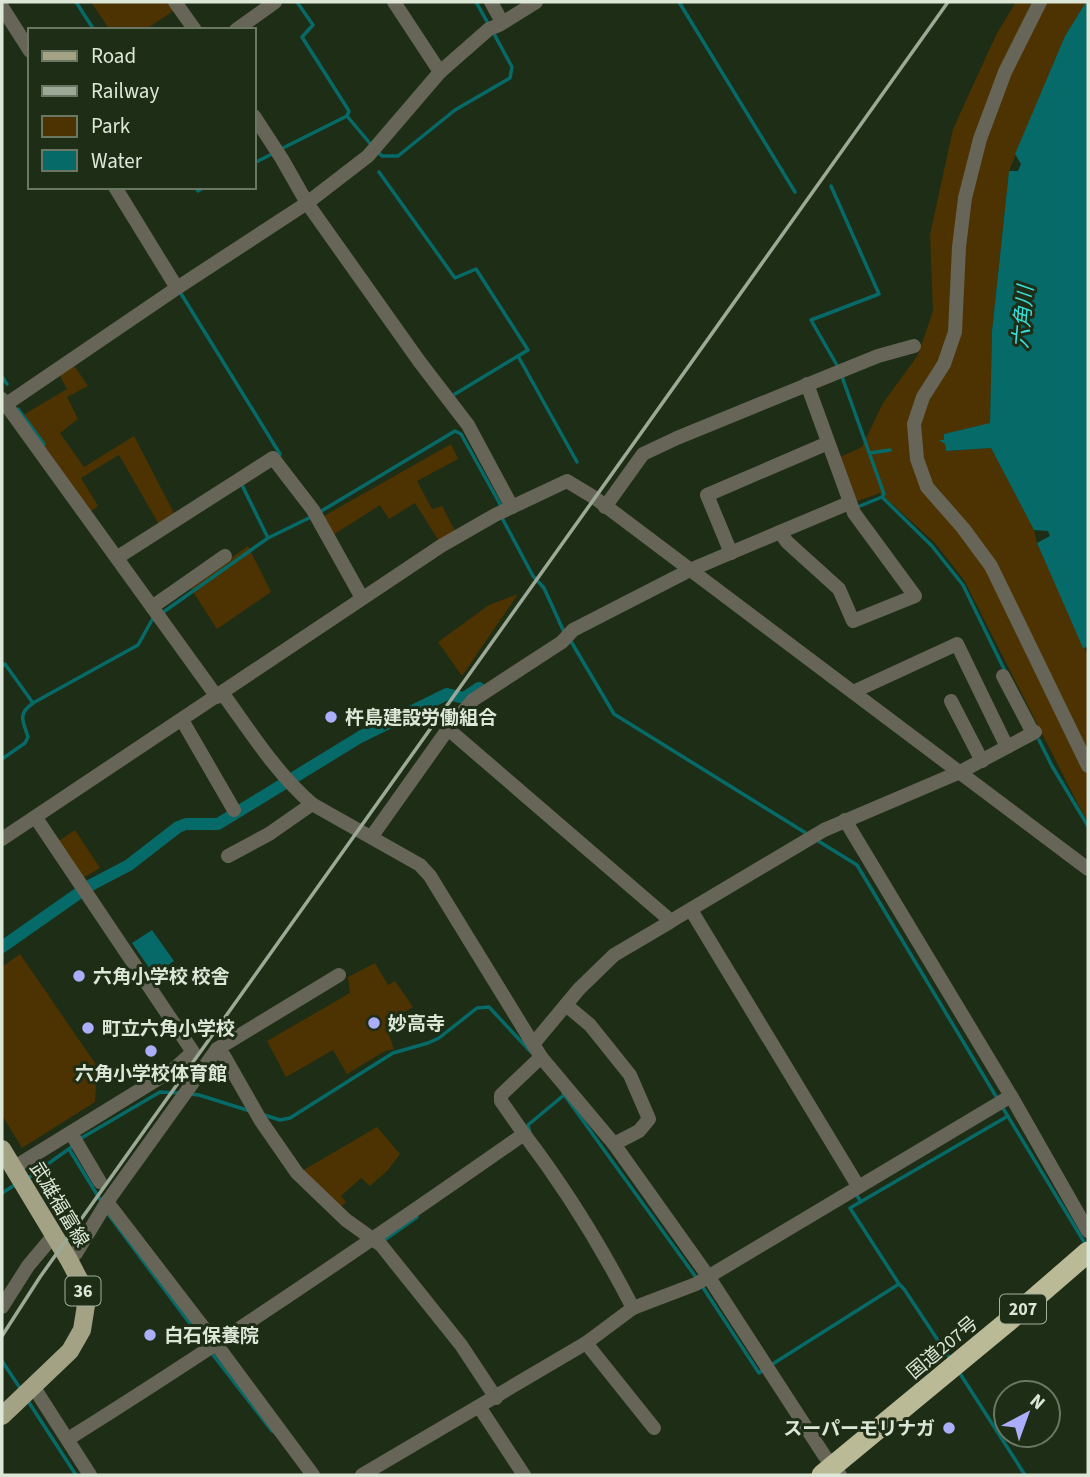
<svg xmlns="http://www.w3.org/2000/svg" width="1090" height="1477" viewBox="0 0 1090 1477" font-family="'Source Sans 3','Noto Sans JP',sans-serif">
	<rect width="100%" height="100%" fill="#1e2d15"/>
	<!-- green -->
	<g fill="#4d3302">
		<polygon points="91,2 172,2 176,9 145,30 110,30"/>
		<polygon points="1016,2 1086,2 1065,36 1009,171 992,331 990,424 944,434 945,440 940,440 945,444 946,451 991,448 1034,530 1037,543 1088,656 1088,821 1082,812 964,580 935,543 880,493 855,502 838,458 862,447 883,403 918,355 933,311 930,235 953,129 997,33"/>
		<polygon points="73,364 88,386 67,397 78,419 60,433 84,467 134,436 175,515 160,526 119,455 81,478 98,506 83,517 13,421 67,389 59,374"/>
		<polygon points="451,444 458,459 417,481 432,509 442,506 455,531 439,541 415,503 389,519 380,505 333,535 324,516"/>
		<polygon points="248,546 271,592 217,629 190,587"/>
		<polygon points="518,594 462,676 438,642 489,605"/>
		<polygon points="75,830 100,868 81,879 57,842"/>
		<polygon points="20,954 97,1066 95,1102 22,1148 2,1115 2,967"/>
		<polygon points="375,963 388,985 395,981 413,1007 385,1024 394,1049 385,1051 347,1074 333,1050 286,1077 267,1041 350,993 348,977"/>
		<polygon points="377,1127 400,1154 388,1170 370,1186 361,1178 341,1196 346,1202 339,1208 302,1171"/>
	</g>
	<!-- water -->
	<g fill="#066a69">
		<polygon points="1086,2 1088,2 1088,647 1083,648 1037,543 1050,536 1048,531 1034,530 991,448 946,451 945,444 939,440 944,440 944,434 990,423 992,331 1009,171 1018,171 1021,164 1015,154 1065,36"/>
		<polygon points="152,930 174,961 154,975 132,943"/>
	</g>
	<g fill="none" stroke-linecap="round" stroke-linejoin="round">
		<!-- stream -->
		<g stroke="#066a69" stroke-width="3.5">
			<polyline points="76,2 94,30"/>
			<polyline points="297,2 313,25 302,37 349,111 347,116"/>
			<polyline points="476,2 489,25"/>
			<polyline points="679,2 795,192"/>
			<polyline points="281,149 347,116 373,147"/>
			<polyline points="378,152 382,156 398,156 455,110 510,78 512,67 493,32"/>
			<polyline points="254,163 274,153"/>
			<polyline points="379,172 455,278 476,269 528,350 518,356 577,462"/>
			<polyline points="831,186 879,294 811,320 838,367"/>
			<polyline points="195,187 198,191 205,187"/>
			<polyline points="180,292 280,454 279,457"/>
			<polyline points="841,374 884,494 882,497 855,508"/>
			<polyline points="2,377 7,384"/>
			<polyline points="455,394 518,356"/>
			<polyline points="18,409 44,444"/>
			<polyline points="870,453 890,450"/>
			<polyline points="242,485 268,538"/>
			<polyline points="882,497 932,546 963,585 1005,671"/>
			<polyline points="318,513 455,431 461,434 500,504 500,509"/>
			<polyline points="501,516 533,576 544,588 564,632"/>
			<polyline points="162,613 268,538 311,517"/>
			<polyline points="569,638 614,714 809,835"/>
			<polyline points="2,666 5,664 33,703"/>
			<polyline points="1039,740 1052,766 1088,826"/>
			<path d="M2,759L25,743L28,737C23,720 17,715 33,703L138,645L152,620L156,617"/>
			<polyline points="815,839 857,865 997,1098"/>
			<polyline points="563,1093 698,1280"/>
			<polyline points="190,1094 199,1095 250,1111"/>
			<polyline points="1001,1105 1086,1245"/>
			<polyline points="264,1115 280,1120 290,1118 393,1053 428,1043 439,1038 477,1008 489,1007 530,1051"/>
			<polyline points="530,1134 528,1125 564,1095"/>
			<polyline points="78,1140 160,1092 179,1093"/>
			<polyline points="69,1149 101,1201"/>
			<polyline points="28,1178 73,1146"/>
			<polyline points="2,1193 18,1183"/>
			<polyline points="856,1194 861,1202"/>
			<polyline points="108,1214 206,1345"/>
			<polyline points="383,1241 417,1217"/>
			<polyline points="702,1286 759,1373 765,1369"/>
			<polyline points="210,1351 272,1431"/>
			<polyline points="951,1360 904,1289 899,1284 850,1208 1008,1116"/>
			<polyline points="2,1361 22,1391"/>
			<polyline points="771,1365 899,1284"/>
			<polyline points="959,1372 1025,1475"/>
			<polyline points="28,1401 76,1475"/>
		</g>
		<!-- canal -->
		<polyline stroke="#066a69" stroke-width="12" points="2,947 89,886 129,865 178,827 186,824 218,824 360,737 447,694 464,698 479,688"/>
		<!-- minor -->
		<g stroke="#666557" stroke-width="14">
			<polyline points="175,2 195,30"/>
			<polyline points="394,2 440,72"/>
			<polyline points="491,2 502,22"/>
			<polyline points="1040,2 1005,72 980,139 965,198 959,247 955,332 944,364 923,397 914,424 917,459 927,487 963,528 991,566 1088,766"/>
			<polyline points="2,7 30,51"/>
			<polyline points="236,30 275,2"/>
			<polyline points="254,116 282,159 307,203 419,361 468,425 512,507"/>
			<polyline points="115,187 177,288"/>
			<polyline points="2,399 217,697"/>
			<polyline points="2,407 177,288 307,203 368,156 440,72 489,29 499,25 536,2"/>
			<polyline points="605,507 643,454 677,438 836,373 878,356 914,346"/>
			<polyline points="780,532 849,503"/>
			<polyline points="731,553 707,495 828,443"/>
			<polyline points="118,557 273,458 313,510 362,598"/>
			<polyline points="152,607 225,556"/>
			<polyline points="1003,676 1033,733"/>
			<polyline points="853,692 957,644 1007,747"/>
			<path d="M223,694C250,731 276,773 312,804L420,865L430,876L541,1057L614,1144L708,1276L824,1455L840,1475"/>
			<polyline points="951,701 982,761"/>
			<polyline points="182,720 234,810"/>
			<polyline points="448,729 671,921 824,830 960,772 1035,732"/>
			<polyline points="845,820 1011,1096 1088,1231"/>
			<polyline points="372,836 448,729 473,700 562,642 573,630 690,570 780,532 787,542 839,589 853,621 915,596 854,513 807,384"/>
			<polyline points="2,839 441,546 495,515 567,481 595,498 1088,869"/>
			<polyline points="228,856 269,834 312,804"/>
			<polyline points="691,910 858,1186"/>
			<polyline points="566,1005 590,1025 630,1075 649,1119 639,1131 614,1144"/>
			<polyline points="534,1043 579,989 614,955 670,922"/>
			<polyline points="217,1049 224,1056 261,1121 297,1173 346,1220 381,1245 461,1345 496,1398"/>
			<polyline points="71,1133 100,1182"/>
			<polyline points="524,1134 501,1101 501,1095 541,1057"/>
			<polyline points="13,1168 174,1069 193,1052 36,818"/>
			<polyline points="107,1202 210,1336 313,1475"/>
			<polyline points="69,1260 76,1253 107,1202 217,1049 339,975"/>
			<polyline points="2,1307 28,1266 54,1235"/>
			<polyline points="586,1343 654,1428"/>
			<polyline points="33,1386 90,1475"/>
			<polyline points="480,1408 524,1475"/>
			<path d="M68,1439C223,1342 374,1239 524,1134C566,1189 601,1246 633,1308"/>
			<polyline points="362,1475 586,1343 633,1308 696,1284 1011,1096"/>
		</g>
		<!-- major -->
		<polyline stroke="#a3a285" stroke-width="18" points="2,1149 69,1260 81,1283 86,1305 82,1330 70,1351 2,1416"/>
		<!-- highway -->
		<polyline stroke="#bbba97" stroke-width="21" points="822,1475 1006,1323 1088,1252"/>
		<!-- rail -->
		<polyline stroke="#9da997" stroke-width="3.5" points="2,1336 40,1277 948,2"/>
	</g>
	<!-- markers -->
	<g fill="#abaffb" stroke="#1e2d15" stroke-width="2.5">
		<circle cx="331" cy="717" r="7"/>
		<circle cx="79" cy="976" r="7"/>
		<circle cx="374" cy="1023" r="7"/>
		<circle cx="88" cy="1028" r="7"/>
		<circle cx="151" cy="1051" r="7"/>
		<circle cx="150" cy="1335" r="7"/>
		<circle cx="949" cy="1428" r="7"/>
	</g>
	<g text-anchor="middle" stroke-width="6" stroke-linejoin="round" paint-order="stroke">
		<!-- shield labels -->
		<g fill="#1e2d15" stroke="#a4af9e" stroke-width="2">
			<rect x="65.5" y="1276.5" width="35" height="29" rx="5"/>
			<rect x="1000" y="1294.5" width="46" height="29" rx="5"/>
		</g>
		<g font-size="18" font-weight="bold" fill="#dde7d8">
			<text x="83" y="1297">36</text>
			<text x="1023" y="1315">207</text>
		</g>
		<!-- poi labels -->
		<g font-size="19" font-weight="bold" fill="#dde7d8" stroke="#1e2d15" text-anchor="start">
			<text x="345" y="724">杵島建設労働組合</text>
			<text x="93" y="983">六角小学校 校舎</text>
			<text x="388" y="1030">妙高寺</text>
			<text x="102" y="1035">町立六角小学校</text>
			<text x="151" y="1080" text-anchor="middle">六角小学校体育館</text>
			<text x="164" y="1342">白石保養院</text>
			<text x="935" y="1435" text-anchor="end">スーパーモリナガ</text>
		</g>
		<!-- street labels -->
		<g font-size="19" fill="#dde7d8" stroke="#1e2d15">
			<text transform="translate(60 1204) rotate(59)" y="7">武雄福富線</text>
			<text transform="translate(942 1347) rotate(-40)" y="7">国道207号</text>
		</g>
		<!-- water labels -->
		<g font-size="21" font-style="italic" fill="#37dedb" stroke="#1e2d15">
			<text transform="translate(1023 317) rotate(-85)" y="7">六角川</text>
		</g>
	</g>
	<!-- border -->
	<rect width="1090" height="1477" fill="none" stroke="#dde7d8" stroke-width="7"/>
	<!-- legend -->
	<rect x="28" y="28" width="228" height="161" fill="#1e2d15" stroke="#6a7763" stroke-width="2"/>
	<rect x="42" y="51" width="35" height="10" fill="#a3a285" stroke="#6a7763" stroke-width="2"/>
	<text x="91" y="63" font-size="21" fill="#dde7d8">Road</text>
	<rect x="42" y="86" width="35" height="10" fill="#9da997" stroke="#6a7763" stroke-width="2"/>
	<text x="91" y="98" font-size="21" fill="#dde7d8">Railway</text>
	<rect x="42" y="116" width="35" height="21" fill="#4d3302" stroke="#6a7763" stroke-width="2"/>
	<text x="91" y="133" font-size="21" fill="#dde7d8">Park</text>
	<rect x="42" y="150" width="35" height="21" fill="#066a69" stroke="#6a7763" stroke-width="2"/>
	<text x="91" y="168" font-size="21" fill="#dde7d8">Water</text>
	<!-- north arrow -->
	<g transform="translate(1027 1414) rotate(41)"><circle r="33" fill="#1e2d15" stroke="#6a7763" stroke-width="2"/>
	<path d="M0-5L12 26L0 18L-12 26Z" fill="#abaffb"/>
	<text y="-10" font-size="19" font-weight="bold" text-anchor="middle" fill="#dde7d8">N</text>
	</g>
</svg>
